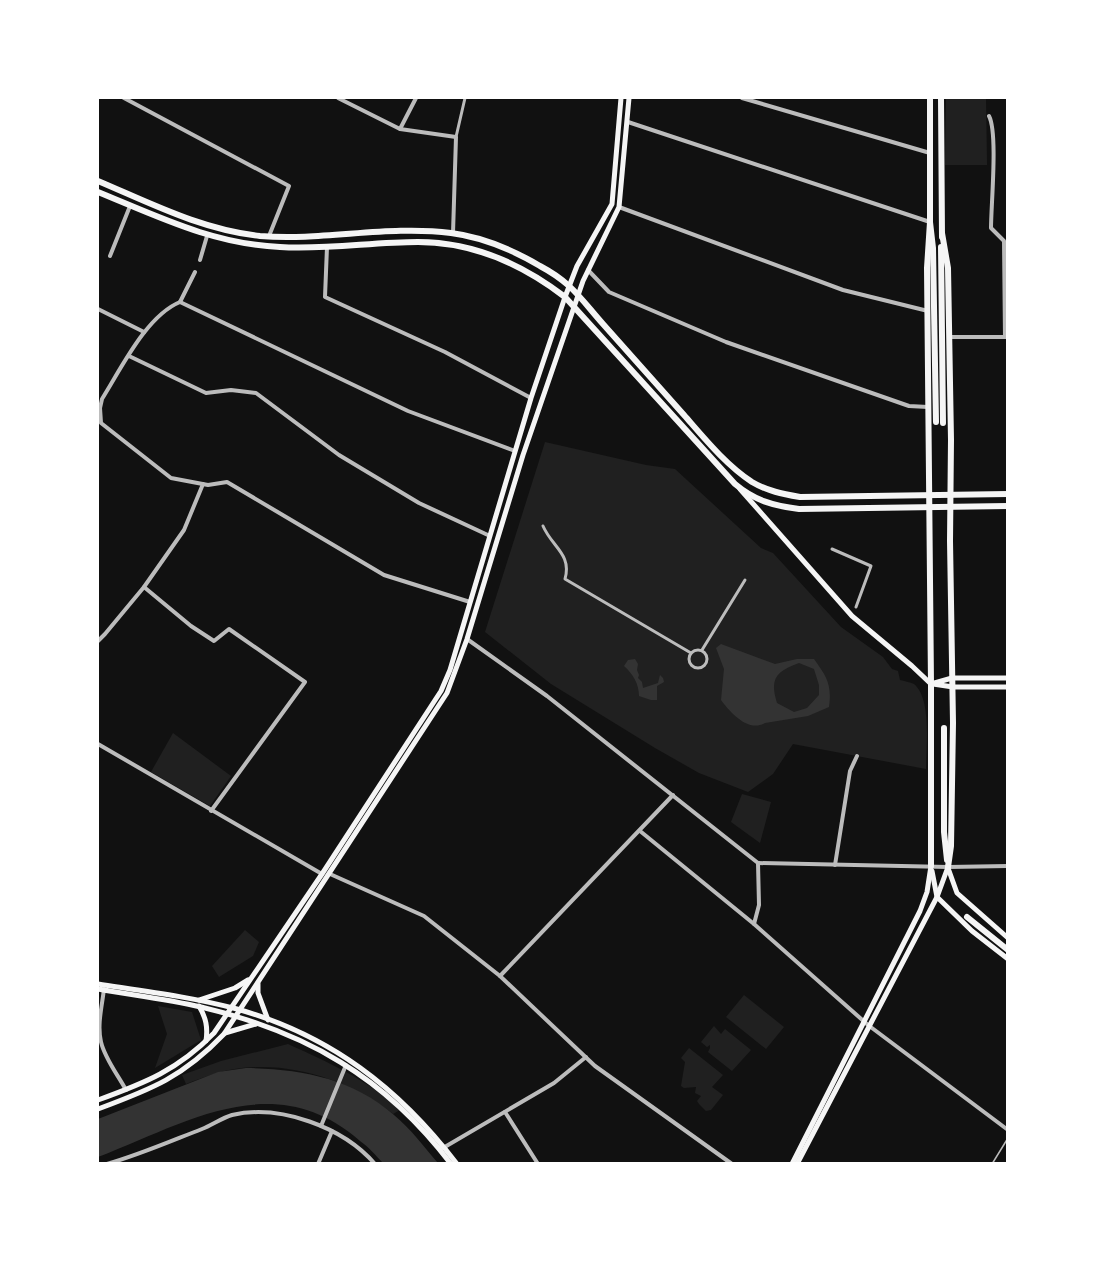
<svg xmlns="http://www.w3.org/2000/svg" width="1105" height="1261" viewBox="0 0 1105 1261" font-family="Quicksand,sans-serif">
	<rect width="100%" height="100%" fill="#111"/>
	<!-- green -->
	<g fill="#202020">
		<polygon points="946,98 986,98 987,165 945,165"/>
		<path d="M545,442L646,465L675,469L761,548L773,553L841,627L883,657L892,669L898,671L900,680C904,681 910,682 914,684C932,699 926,747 926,769L793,744L773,774L748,792L699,773L655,748L551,684L485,632Z"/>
		<polygon points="173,733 231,776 210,806 151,772"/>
		<polygon points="742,794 771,802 760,843 731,822"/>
		<polygon points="245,930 259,942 253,956 219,977 212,966"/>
		<polygon points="744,995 784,1027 766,1049 726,1017"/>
		<polygon points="158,1006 192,1012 201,1040 155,1068 167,1034"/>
		<polygon points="714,1026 721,1034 725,1029 751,1050 732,1071 708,1052 710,1048 710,1045 707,1047 701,1042"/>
		<path d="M288,1044C328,1062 368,1080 400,1110L393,1114C346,1077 277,1056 217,1073C207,1076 196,1080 186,1084L182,1075L221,1061Z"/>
		<polygon points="689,1048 723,1075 712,1087 723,1095 711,1110 706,1111 699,1104 697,1101 701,1096 695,1093 696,1087 684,1088 681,1086 685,1062 681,1058"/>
	</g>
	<!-- water -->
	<g fill="#333" fill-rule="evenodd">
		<path d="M721,644L775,664L797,659H814C827,677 832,685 829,707L808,716L765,723C748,733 730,712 721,700L724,669L716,648ZM799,663L814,669L819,685V695L807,708L794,712L777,703C769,678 777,671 799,663Z"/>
		<path d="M635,659L638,664L637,670L639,675L638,678L642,682L643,688L658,683L660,675L663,678L664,682L657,686V700H651L639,696C639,684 633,674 624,666L628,660Z"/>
		<path d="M246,1068C301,1069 352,1078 394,1115C411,1129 424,1147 438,1163H383C376,1156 369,1147 360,1141C274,1066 186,1123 98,1157V1119L218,1072Z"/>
	</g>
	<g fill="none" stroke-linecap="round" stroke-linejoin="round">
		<!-- service -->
		<polyline stroke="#bcbcbc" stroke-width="1.5" points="992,1164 1008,1138"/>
		<!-- pedestrian -->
		<g stroke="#bcbcbc" stroke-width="3">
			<polyline points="456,137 465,98"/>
			<path d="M543,526C552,547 572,554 565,579L691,653"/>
			<polyline points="832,549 871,566 856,607"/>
			<circle cx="698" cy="659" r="9"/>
			<polyline points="702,650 745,580"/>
		</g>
		<!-- minor -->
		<g stroke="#bcbcbc" stroke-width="4">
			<polyline points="124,98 289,186 269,236"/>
			<polyline points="338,98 400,129 456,137 453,233"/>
			<polyline points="742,98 930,153"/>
			<path d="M989,116C998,133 991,205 991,228L1004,241L1005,337"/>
			<polyline points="628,122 930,222"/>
			<polyline points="400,129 416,98"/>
			<polyline points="619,207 843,290 928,311"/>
			<polyline points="327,247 325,297 445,352 531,398"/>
			<polyline points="110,256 130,206"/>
			<polyline points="200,260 207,236"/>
			<polyline points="588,270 609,292 726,342 909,406 928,407"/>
			<path d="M195,272L180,302C146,316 121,369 102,399L100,408L101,423L171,478L208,485L227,482L384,575L470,602"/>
			<polyline points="180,302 408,411 515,451"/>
			<polyline points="98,309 144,332"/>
			<polyline points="949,337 1006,337"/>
			<polyline points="129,356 206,393 231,390 256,393 339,455 419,503 490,536"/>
			<polyline points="144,587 191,626 214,641 229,629 305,682 211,811"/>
			<polyline points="467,639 547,696 758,863"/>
			<polyline points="98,641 105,634 144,587 184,530 203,484"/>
			<polyline points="98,744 322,874"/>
			<polyline points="640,831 754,924 868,1025 1008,1130"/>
			<polyline points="758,863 948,867 1008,866"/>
			<polyline points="835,865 850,771 857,756"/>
			<polyline points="330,874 424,916 500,976 595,1066 732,1164"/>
			<polyline points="754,924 759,905 758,863"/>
			<polyline points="500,976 673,795"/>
			<path d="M104,989C102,1006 97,1025 101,1042C105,1059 118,1075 126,1090"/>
			<polyline points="505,1112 538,1164"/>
			<polyline points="321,1126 346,1065"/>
			<polyline points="443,1148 554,1083 586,1057"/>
			<path d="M107,1164C139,1155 171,1141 202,1129C212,1125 222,1118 232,1115C280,1104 343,1127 375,1164"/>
			<polyline points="318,1164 332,1131"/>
		</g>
		<!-- secondary -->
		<g stroke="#f5f5f5" stroke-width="5">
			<polyline points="740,489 852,616 912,666 931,684"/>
			<polyline points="931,684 952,678 1008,678"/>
			<polyline points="933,684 953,687 1008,687"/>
			<polyline points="948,868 957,893 1008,938"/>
			<polyline points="932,871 937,897 972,931 1008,959"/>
			<path d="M98,984C144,991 192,997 237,1009C330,1035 399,1088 457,1164"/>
			<polyline points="258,984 258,993 268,1020"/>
			<path d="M98,989C132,995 167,999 201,1007C306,1032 385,1077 451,1164"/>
			<polyline points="199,1000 235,988 248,980"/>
			<path d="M199,1006C206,1018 208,1027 206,1041"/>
			<polyline points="225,1033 256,1024"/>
			<path d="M98,1100C145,1083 178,1070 214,1033L322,874L441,691L450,670L531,398L565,297L577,266L612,204L621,98"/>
			<path d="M98,1109C152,1089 183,1077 224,1034L447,693L467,639L523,455L583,281L619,207L629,98"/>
			<polyline points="792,1164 920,911 927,892 931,866"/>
			<polyline points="797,1164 937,897 948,867"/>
		</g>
		<!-- primary -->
		<g stroke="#f5f5f5" stroke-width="6">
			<polyline points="930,98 930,222 933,248 936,422"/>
			<polyline points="941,98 942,237"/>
			<path d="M98,181C150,203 202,230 260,236C324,241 388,225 451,233C483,237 513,250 540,266C572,283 580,298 603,324C630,354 657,385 684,415C705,439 726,465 752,482C767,491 783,494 800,497L1008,494"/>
			<path d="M98,192C159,217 213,244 280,247C326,250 372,242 418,242C473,242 522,264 565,297L735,484C754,500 773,506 799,509L1008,506"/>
			<polyline points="930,222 927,268 931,684 931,866"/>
			<polyline points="942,233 948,268 951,440 950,541 953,723 951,846 948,867"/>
			<polyline points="941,247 943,423"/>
			<polyline points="944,728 944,832 947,860"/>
			<polyline points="967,917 1008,950"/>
		</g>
	</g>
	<!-- border -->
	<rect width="1105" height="1261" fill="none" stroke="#ffffff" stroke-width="198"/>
</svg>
